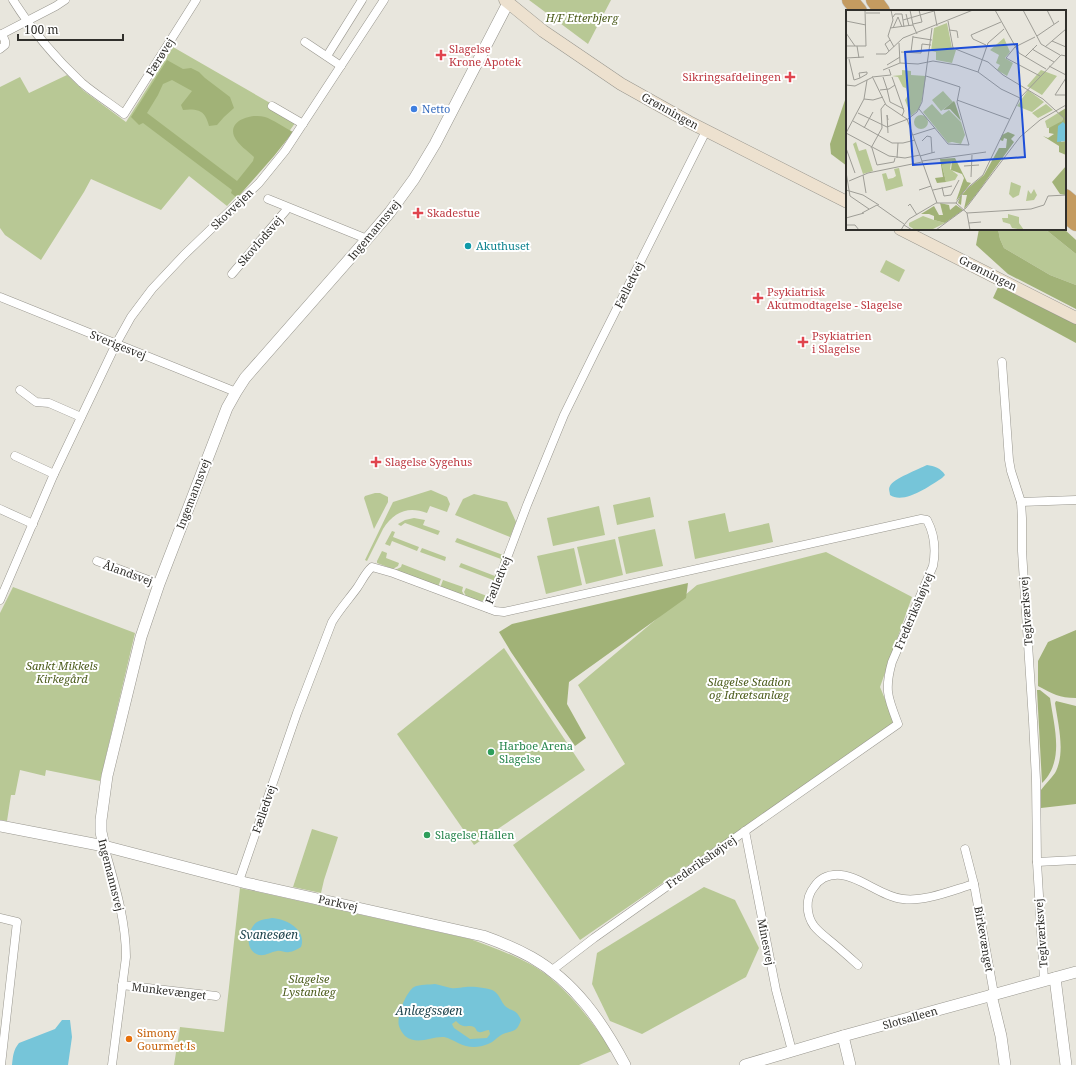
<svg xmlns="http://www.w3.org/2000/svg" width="1076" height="1065" viewBox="0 0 1076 1065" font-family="'Noto Serif',serif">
	<rect width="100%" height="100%" fill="#e8e6dd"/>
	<!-- green -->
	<g fill="#b8c895">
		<polygon points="529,0 611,0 588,44"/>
		<polygon points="173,47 298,119 268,161 227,206 189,176 161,210 91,179 84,192 41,260 5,235 0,228 0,87 20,77 29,93 67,75 84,91 126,122"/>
		<polygon points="998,229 1045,229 1076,254 1076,285 1050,275 1004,248 1000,239"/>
		<polygon points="886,260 905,270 899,282 880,272"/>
		<path d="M431,490L447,497L450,504L447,512L430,506L427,513C409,506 394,511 383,529L367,561L365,560L393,502Z"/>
		<polygon points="375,493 380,493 388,497 388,502 374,529 364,498 365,496"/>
		<polygon points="474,494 507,502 516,522 510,537 455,515 463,499"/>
		<polygon points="650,497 654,517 617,525 613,505"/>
		<polygon points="599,506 605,535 553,546 547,518"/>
		<polygon points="725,513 729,532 769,523 773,542 695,559 688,521"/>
		<polygon points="414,518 425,520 423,525 440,531 438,535 405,523 401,526 399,525 398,524 405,520"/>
		<polygon points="655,529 663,566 626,574 618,537"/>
		<polygon points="392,531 395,532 393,537 419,547 417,551 392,541 390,546 385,544"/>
		<polygon points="457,538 503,555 505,551 507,551 502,565 500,564 501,559 455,542"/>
		<polygon points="615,539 623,575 586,584 577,547"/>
		<polygon points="422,548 446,557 445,561 420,552"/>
		<polygon points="574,548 582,585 546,594 537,556"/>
		<polygon points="382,551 387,553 386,558 399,563 398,566 393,569 377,563 377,561"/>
		<polygon points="826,552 912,597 880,687 895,723 580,940 513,845 625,764 578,685 697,585"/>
		<polygon points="461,563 495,576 497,571 499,572 494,586 492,585 493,580 459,567"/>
		<polygon points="402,564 441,579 438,587 395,570 401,567"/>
		<polygon points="443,580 463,587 462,591 465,597 440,588"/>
		<polygon points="13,587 135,633 100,781 46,770 45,776 20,770 15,795 11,795 7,821 0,820 0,613"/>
		<path d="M466,588L487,596L489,592L491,593C484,604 479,602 467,598L464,592Z"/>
		<polygon points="504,648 585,770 474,845 397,734"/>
		<polygon points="312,829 338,837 324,880 321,893 293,887"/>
		<polygon points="704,887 735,900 759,948 746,977 642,1034 610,1021 592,984 597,953"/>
		<path d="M240,888L470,939C495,948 526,959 547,975C574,997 593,1023 612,1051L579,1065H174L180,1027L224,1032Z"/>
	</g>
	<!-- forest -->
	<g fill="#a1b277">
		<path d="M167,60L183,69L191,68L199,72L205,78L230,97L234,108L224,117L217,125L209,126C208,123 207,119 205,116C201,109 191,109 183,110L181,105L192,91L172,80L163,84L158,95L147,113L237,181L253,161L254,157C248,151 238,145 234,136C228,120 252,113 265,117C272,119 285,128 293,132L274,156L237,198L231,193L232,190L143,123L139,125L131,117Z"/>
		<polygon points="847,98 847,166 831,154 830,144 845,100"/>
		<polygon points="979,229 998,229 1000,239 1004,248 1050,275 1076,285 1076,309 1008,274 976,245"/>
		<polygon points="1045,229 1064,229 1076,240 1076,254"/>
		<polygon points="999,285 1076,324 1076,343 993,298"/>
		<polygon points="688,583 686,598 569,682 567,704 586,738 575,746 511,652 499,632 512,624"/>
		<path d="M1076,630V698C1059,698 1053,694 1038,686V661L1048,642Z"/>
		<path d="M1037,690H1040L1050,698C1054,726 1065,761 1042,783Z"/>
		<path d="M1056,701L1076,706V804L1041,808V790C1045,784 1051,779 1055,773C1066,753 1058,724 1055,703Z"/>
	</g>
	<!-- water -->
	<g fill="#76c5d9" fill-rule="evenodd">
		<path d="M927,465C934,466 941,468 945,475L942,478C931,485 904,505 890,495C890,492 888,489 890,486C893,479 919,469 927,465Z"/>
		<path d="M272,918C287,919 307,930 301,947C297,949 293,952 289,952C285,953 281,950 277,951C270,952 266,956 259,955C244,951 247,929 257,922C262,919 267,919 272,918Z"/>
		<path d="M435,984C441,985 445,987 451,988C456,989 461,987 466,987C472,986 489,988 494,991C500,995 501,1002 505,1006C512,1012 516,1008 521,1020C517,1032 514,1030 503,1034C498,1036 494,1042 488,1044C478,1048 468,1048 458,1043C454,1041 449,1038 444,1037C431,1036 418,1046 405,1036C402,1033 400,1029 399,1026C396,1017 406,992 414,987C420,984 429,985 435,984ZM456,1021C464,1030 469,1024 474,1027C478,1030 475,1031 479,1032C482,1033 486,1030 489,1030L490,1034L487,1038L470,1039L454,1028L452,1024Z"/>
		<path d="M62,1020H70L72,1037L68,1065H12C13,1057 13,1050 19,1043L55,1029Z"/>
	</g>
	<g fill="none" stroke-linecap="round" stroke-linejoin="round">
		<defs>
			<g id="minor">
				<path d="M13,0C33,32 54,57 82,83C95,94 111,104 124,114L196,0"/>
				<polyline points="0,35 56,6 65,0"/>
				<polyline points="305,42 341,66"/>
				<polyline points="0,49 5,45 5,41 2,34"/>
				<polyline points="327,56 362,0"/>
				<polyline points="272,106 303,124"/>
				<polyline points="268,199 367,239"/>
				<polyline points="232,274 288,208"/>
				<polyline points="0,297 236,392"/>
				<polyline points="1002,362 1009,460 1011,471 1021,502 1022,518 1022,551 1033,721 1036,780 1037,862 1044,980"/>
				<polyline points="20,390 36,402 49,403 81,417"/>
				<polyline points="15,456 54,474"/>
				<polyline points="1021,502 1076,500"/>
				<polyline points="0,509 33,524"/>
				<polyline points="97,561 159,584"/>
				<polyline points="0,600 54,474 116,344 131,317 152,289 184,255 259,183 285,151 384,0"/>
				<polyline points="488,608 527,505 564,415 595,352 706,131"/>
				<polyline points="745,831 776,990 792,1051"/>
				<path d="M104,846C114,882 126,919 126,957L112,1065"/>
				<polyline points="965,849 974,884 994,994"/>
				<polyline points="1037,862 1076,860"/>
				<path d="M239,881L297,713L332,622C339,610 349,599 357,588C362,581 365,573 372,567L393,573L495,611L504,612L921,519L927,520C935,535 936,550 933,566L892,662C884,690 888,698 898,724L745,831L594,938L551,971"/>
				<polyline points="0,918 17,922 1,1065"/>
				<path d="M858,965C848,956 838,947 828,939C823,935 818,931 814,926C806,915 805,898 814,887C820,878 830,874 841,875C861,877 882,897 903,899C925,902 953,890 974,884"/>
				<polyline points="122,985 216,996"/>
			</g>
			<g id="tertiary">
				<path d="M0,826L104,846L246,883L483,936C500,942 516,949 531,957C575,982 602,1022 625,1065"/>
				<polyline points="104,846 101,832 101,820 107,776 141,637 159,584 227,408 236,392 245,378 367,239 390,212 414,179 435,144 508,3"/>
				<polyline points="1055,978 1066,1065"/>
				<polyline points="991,995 1001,1036 1005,1065"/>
				<polyline points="843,1036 850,1065"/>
				<polyline points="745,1065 843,1036 1076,972"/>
			</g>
			<g id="secondary">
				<polyline points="505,0 543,31 621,84 689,122 847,202"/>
				<polyline points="900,229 1076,318"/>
			</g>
			<g id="motorway">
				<polyline points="850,0 859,11"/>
				<polyline points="874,0 882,11"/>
				<polyline points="1065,197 1076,206"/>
				<polyline points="1065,214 1076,223"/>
			</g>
		</defs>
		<!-- minor casing -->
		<use href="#minor" stroke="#98968e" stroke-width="9"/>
		<!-- tertiary casing -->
		<use href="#tertiary" stroke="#98968e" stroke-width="12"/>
		<!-- secondary casing -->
		<use href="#secondary" stroke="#98968e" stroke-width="13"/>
		<!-- motorway casing -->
		<use href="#motorway" stroke="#c5c5c4" stroke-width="17"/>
		<!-- minor -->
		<use href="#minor" stroke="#fff" stroke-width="8"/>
		<!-- tertiary -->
		<use href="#tertiary" stroke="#fff" stroke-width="11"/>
		<!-- secondary -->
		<use href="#secondary" stroke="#ede1cf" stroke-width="12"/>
		<!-- motorway -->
		<use href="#motorway" stroke="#c49b60" stroke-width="16"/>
	</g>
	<!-- markers -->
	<g fill="#e0444e" stroke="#fff" stroke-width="1.5">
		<path d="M439 49h4v4h4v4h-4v4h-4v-4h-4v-4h4z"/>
		<path d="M788 71h4v4h4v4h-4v4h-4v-4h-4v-4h4z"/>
		<path d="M416 207h4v4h4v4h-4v4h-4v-4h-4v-4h4z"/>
		<path d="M756 292h4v4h4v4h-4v4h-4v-4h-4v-4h4z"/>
		<path d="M801 336h4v4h4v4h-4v4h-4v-4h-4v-4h4z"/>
		<path d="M374 456h4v4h4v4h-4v4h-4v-4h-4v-4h4z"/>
	</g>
	<circle fill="#3f7fe0" stroke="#fff" stroke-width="1.5" cx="414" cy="109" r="4"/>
	<circle fill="#0f9aa8" stroke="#fff" stroke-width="1.5" cx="468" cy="246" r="4"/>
	<g fill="#2e9e5b" stroke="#fff" stroke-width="1.5">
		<circle cx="491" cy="752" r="4"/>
		<circle cx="427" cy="835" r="4"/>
	</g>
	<circle fill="#e8710a" stroke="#fff" stroke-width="1.5" cx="129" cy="1039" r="4"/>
	<g text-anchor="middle" stroke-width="4" stroke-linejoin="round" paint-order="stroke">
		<!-- park labels -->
		<g font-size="11" font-style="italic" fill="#4c5c1c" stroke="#fff">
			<text x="582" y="22">H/F Etterbjerg</text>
			<text x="62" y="670">Sankt Mikkels<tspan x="62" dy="13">Kirkegård</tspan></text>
			<text x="749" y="686">Slagelse Stadion<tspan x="749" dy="13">og Idrætsanlæg</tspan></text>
			<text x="309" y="983">Slagelse<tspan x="309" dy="13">Lystanlæg</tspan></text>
		</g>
		<!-- health labels -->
		<g font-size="11" fill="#be3a42" stroke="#fff" text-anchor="start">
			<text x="449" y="53">Slagelse<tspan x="449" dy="13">Krone Apotek</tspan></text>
			<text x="781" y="81" text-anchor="end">Sikringsafdelingen</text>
			<text x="427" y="217">Skadestue</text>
			<text x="767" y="296">Psykiatrisk<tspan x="767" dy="13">Akutmodtagelse - Slagelse</tspan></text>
			<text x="812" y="340">Psykiatrien<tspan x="812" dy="13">i Slagelse</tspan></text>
			<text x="385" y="466">Slagelse Sygehus</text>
		</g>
		<!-- street labels -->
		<g font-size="11" fill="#302f2b" stroke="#fff">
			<text transform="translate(160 57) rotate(-58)" y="4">Færøvej</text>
			<text transform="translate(670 111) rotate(29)" y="4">Grønningen</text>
			<text transform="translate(232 209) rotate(-44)" y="4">Skovvejen</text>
			<text transform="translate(374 230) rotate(-50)" y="4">Ingemannsvej</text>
			<text transform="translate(260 241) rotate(-49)" y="4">Skovlodsvej</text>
			<text transform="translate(988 273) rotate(27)" y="4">Grønningen</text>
			<text transform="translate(629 285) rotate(-63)" y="4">Fælledvej</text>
			<text transform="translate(118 345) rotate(22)" y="4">Sverigesvej</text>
			<text transform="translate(193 494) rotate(-69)" y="4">Ingemannsvej</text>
			<text transform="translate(128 573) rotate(20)" y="4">Ålandsvej</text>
			<text transform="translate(498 580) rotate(-68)" y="4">Fælledvej</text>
			<text transform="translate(914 611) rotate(-67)" y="4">Frederikshøjvej</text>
			<text transform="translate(1026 611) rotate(-94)" y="4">Teglværksvej</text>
			<text transform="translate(264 809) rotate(-71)" y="4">Fælledvej</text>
			<text transform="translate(701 862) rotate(-35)" y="4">Frederikshøjvej</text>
			<text transform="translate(111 875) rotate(76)" y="4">Ingemannsvej</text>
			<text transform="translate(338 903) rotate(13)" y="4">Parkvej</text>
			<text transform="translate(1041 933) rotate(-94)" y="4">Teglværksvej</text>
			<text transform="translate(984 939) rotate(80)" y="4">Birkevænget</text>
			<text transform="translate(766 942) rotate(79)" y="4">Minesvej</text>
			<text transform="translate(169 991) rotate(7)" y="4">Munkevænget</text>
			<text transform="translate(910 1018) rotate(-16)" y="4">Slotsalleen</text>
		</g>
		<!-- shop labels -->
		<g font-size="11" fill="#366cbe" stroke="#fff" text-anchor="start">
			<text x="422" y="113">Netto</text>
		</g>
		<!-- culture labels -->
		<g font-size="11" fill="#0d838f" stroke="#fff" text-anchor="start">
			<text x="476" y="250">Akuthuset</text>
		</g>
		<!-- leisure labels -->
		<g font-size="11" fill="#27864d" stroke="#fff" text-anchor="start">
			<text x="499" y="750">Harboe Arena<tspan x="499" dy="13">Slagelse</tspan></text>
			<text x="435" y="839">Slagelse Hallen</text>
		</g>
		<!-- food labels -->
		<g font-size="11" fill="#c56008" stroke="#fff" text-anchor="start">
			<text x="137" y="1037">Simony<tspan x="137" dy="13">Gourmet Is</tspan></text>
		</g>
		<!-- water labels -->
		<g font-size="12" font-style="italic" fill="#1e434c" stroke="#fff">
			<text x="269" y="939">Svanesøen</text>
			<text x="429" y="1015">Anlægssøen</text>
		</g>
	</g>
	<!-- overview -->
	<g transform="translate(846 10)">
		<rect width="220" height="220" fill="#e8e6dd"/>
		<path d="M101,13L106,38L110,40L106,53L90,50V42L85,41L88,18ZM158,28L164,42L159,48L167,53L161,66L151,60L154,55L150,53L153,45L144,40ZM56,60L65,61V65L80,66L76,90L73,99L65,106L59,90L62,85L60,78L57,77L52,67L46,66L56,65ZM195,60L211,66L196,85L181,76ZM182,80L198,92L186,102L171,96ZM97,81L107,92L95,101L86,90ZM86,94L96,105L103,100L115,112L119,125L115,134L106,132L102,133L77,102ZM200,94L207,100L192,108L186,103ZM212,103L217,108L216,111L207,118H201L199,111ZM68 112a7 7 0 1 1 14 0a7 7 0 1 1-14 0ZM10,132L13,141L20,139L27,161L17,164L7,134ZM98,153H105L104,159L112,165L109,170L100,172L96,155ZM53,158L57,176L40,181L36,164L40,163L42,169L47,168L50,166L48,159ZM165,172L175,176L173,185L167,188L163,184ZM188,179L191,185L188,190L180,191L182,180L185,184ZM162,204L173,207V213L178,220L166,218L164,214L157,212L156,208H162ZM77,206L88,210L99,213L85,220H69L63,216V213Z" fill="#b8c895"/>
		<path d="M108,91L109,93L115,111L104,99L97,100ZM220,98V115L215,132L220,131V145L213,142V136L197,126L202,128L208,124L203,123V118L216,111L217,108L212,103ZM162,122L169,125L165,129L168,132L132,182L120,197L118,199L121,185H116L115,195L112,193L114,187L121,179L138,165L153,138H160L161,129L158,128L157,131L154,130L156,125ZM109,148L121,172L125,173L110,191L118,168L116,164L105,160L106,151L96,155L100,172L91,173L89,168L97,167L94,149ZM220,156V185L214,184L206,172ZM94,193L103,195L104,200L110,195L117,200L99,213L88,210V206L83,204H75L88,196L93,205H97Z" fill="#a1b277"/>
		<path d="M217,112L220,115V131L211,132L212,116Z" fill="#76c5d9"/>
		<path fill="none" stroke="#9e9d96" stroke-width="1" d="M45,0L47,10L42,26L48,37M64,0L67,15M88,0L91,16M149,0L173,43L200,59M177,0L195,34L214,45M201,0L208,14M20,3H34M60,4L63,16M47,7L49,4H56L58,17M57,10L88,1M0,11L20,15M102,11L107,38L142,52L157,65L197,89L220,110M67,14L76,12L73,0M44,18L67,15L71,24M47,18L52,7L56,17M103,20L111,21L112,28M0,23L9,36M191,26L213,11M67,27L86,30M189,27L169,37L160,48L194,66M206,31L220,37M53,33L54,53M140,35L127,29L125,25L155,12M0,36H20L19,0M11,36L13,48M199,37L220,19M186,39L208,52M43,41L39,34L44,30M55,42L75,43L76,34L85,35M65,42L67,26M30,44H40L57,28L127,0M179,47L191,35M0,48L18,47M3,49L8,70M54,53L72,54L87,51L111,55L132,62L155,79L174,88M41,55L54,47M203,56L220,65M37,60L54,53M132,62L142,33L158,19M26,67L45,65L43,59M37,67L41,79M46,67L58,101L56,106M27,68L40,95L61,109L91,193M220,68L209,85H220M8,70L14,68L21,64V62L13,63L14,68M0,75L9,76L27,67M41,79L44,92L58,99M34,80L43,79L49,75M18,89L27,90L37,87M111,90L163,109M73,99L102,134L123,135L111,92L114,77L80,66M12,103L41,117L62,109L71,102L76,92L86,18M7,111L46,133H57L69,130M18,118L27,102M0,123L43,146L59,148L74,145M0,123L18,89L21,70M42,123L41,105L42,110M67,125L89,118M76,131L81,126L85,127L86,143M0,138L9,163M25,138L36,118L35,99L39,94M26,138L31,155L48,152L49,148M74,146L89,142M51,148L52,133M76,151L140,142M118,156L133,155M0,162L4,186L23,199M17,165L20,183M125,167L126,145M3,171L22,163L76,152M96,177L98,186L105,185L113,170M0,180L17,185L33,195M73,180L85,176M87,180L106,176M110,193L121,203L124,220M62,196L64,194L71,205M16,203L31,195L58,214M121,203L185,199L198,195L202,186L220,185M0,208L18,203M123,213L135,212M1,215H9L13,220M58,215L63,209L90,193H110L118,181L137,165L174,88L215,45L220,46M55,220L58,215L66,220M90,220L120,198L174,127L194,110L220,95"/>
		<path fill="#1d4ed8" fill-opacity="0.15" stroke="#1d4ed8" stroke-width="2" d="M171,34L179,147L67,155L59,42Z"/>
		<rect width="220" height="220" fill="none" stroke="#302f2b" stroke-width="2"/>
	</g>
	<!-- scale -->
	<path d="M18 34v6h105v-6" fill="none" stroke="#302f2b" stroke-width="2"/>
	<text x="24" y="34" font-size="12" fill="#302f2b" stroke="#ffffff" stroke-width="3" paint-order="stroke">100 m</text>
</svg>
